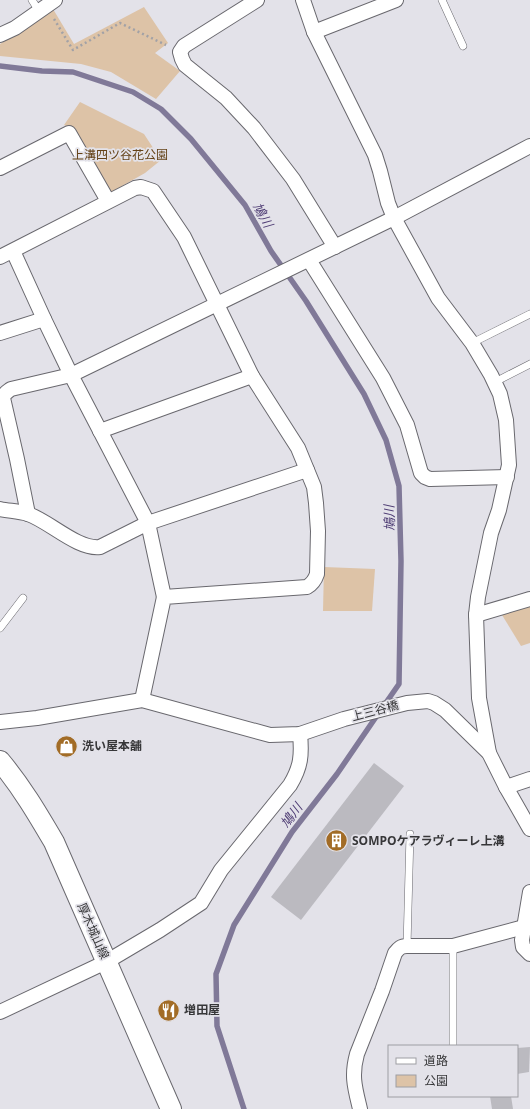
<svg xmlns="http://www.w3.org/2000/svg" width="530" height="1109" viewBox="0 0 530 1109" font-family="'Open Sans','Noto Sans JP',sans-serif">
	<rect width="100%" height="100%" fill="#e3e2e9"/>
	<!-- green -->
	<g fill="#ddc3a7">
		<polygon points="144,7 168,43 155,53 180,71 156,99 111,72 81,64 0,56 0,44 53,9 74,44"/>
		<polygon points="80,102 144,134 161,160 145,173 108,194 73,129 64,125"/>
		<polygon points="324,567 375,569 372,611 323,611"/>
		<polygon points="530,604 530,643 521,646 502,615"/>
	</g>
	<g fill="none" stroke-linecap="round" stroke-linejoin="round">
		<!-- stream -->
		<g stroke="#807998" stroke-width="5.5">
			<polyline points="0,66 42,71 73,72 133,92 161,109 191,139 245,205 271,251 306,301 364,394 386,440 399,486 401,561 399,684 383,707"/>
			<polyline points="244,1109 217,1026 216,974 234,925 292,832 337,774 378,714"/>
		</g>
	</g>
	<!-- building -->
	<g fill="#bbbac0">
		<polygon points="374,763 404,786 301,920 271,897"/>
		<polygon points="530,1047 529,1072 517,1074 517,1048"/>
		<polygon points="490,1096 511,1096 513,1109 492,1109"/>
	</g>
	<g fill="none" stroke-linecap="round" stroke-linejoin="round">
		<defs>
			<g id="service">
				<polyline points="32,0 39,11"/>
				<polyline points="442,0 463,46"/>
				<polyline points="472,343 530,314"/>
				<polyline points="495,382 530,364"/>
				<polyline points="0,628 23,598"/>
				<polyline points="407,946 410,834"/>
				<polyline points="453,946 453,1046"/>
			</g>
			<g id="minor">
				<polyline points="257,0 184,46 180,52 182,59 185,65 226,98 254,128 293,179 335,247"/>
				<polyline points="303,0 314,32 375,155 380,171 388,203 394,218 438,298 472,343 491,375 500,394 506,420 509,465 499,510 491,533 478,597 476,615"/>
				<polyline points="314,32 396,0"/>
				<polyline points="0,35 15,28 55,0"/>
				<polyline points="0,168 69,133 108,201"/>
				<polyline points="13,251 44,319 71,375 148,523 164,597"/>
				<path d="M0,257L135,188L141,187L153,191L184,237L252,376L298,448L314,487L316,503L318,531L317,574C315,580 312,584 307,587L164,597L142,700"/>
				<polyline points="309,260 383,378 407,425 421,473 425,477 430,479 507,477"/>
				<polyline points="0,333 44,319"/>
				<polyline points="100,431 252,376"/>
				<path d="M0,509C9,511 19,511 28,514C49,521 78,550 100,547L148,523L307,470"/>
				<path d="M28,514L17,459L3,398C4,393 7,392 11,389L71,375L394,218L530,146"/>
				<polyline points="0,722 37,718 142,700 270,735 300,734 344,719 407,703 428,701 434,703 445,710 489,753 506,787 530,829"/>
				<polyline points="489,753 479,698 476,615 530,599"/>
				<polyline points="506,787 530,779"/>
				<polyline points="530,892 522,940 523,947 530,954"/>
				<path d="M0,1012L106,962L160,930L201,903L221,870L290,785C301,767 302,755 300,734"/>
				<path d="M360,1109C355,1088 351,1076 357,1054L382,991L395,953C399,948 401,946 407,946H453L524,927"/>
			</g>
			<path id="secondary" d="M0,761C21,786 37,813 54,842L171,1109"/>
		</defs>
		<!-- service casing -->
		<use href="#service" stroke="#69686e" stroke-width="8"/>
		<!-- minor casing -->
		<use href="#minor" stroke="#69686e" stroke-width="16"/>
		<!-- secondary casing -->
		<use href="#secondary" stroke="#69686e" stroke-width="22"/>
		<!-- path -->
		<polyline stroke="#a1a1a6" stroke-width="2.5" stroke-dasharray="2 3" stroke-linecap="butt" points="54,19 73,50 120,23 166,45"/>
		<!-- service -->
		<use href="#service" stroke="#fff" stroke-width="7"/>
		<!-- minor -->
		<use href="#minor" stroke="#fff" stroke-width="14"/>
		<!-- secondary -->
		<use href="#secondary" stroke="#fff" stroke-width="20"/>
	</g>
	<!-- icons -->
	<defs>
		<symbol id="shop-disc" viewBox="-11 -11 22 22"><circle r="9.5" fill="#a26c26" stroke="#e3e2e9"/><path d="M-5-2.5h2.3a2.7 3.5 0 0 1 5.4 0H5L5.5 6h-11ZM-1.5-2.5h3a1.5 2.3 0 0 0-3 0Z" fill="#fff"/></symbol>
		<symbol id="building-disc" viewBox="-11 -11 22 22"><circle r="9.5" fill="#a26c26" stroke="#e3e2e9"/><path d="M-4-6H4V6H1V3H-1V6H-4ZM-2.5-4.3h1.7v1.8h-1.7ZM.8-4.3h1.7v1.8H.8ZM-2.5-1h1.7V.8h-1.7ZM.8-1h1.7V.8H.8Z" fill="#fff"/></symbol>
		<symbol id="restaurant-disc" viewBox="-11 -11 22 22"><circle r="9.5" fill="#a26c26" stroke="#e3e2e9"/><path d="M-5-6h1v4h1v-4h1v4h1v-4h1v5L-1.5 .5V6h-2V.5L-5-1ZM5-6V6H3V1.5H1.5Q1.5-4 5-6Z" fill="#fff"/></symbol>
	</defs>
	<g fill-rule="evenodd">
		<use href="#shop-disc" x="54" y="734" width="25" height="25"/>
		<use href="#building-disc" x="324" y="828" width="25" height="25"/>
		<use href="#restaurant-disc" x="156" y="998" width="25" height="25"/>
	</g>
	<g text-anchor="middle" stroke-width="3.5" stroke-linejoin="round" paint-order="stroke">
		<!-- park labels -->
		<g font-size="12" fill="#644217" stroke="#e3e2e9">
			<text x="120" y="159">上溝四ツ谷花公園</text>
		</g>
		<!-- street labels -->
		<g font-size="12" fill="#373739" stroke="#e3e2e9">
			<text transform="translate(375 711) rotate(-15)" y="4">上三谷橋</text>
			<text transform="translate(93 931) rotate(66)" y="4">厚木城山線</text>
		</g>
		<!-- poi labels -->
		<g font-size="12" font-weight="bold" fill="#373739" stroke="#e3e2e9" text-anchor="start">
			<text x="82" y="750">洗い屋本舗</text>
			<text x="352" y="845">SOMPOケアラヴィーレ上溝</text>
			<text x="184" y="1014">増田屋</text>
		</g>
		<!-- water labels -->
		<g font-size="13" font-style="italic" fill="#4d3b73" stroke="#e3e2e9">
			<text transform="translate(263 215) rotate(60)" y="5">鳩川</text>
			<text transform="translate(389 518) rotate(-92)" y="5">鳩川</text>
			<text transform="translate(291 815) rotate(-53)" y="5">鳩川</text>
		</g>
	</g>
	<!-- legend -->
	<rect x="388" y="1045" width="130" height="52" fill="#e3e2e9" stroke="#9e9ea3"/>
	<rect x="396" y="1058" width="20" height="6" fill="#ffffff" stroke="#9e9ea3"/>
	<text x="424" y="1065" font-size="12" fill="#373739">道路</text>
	<rect x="396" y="1075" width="20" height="12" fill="#ddc3a7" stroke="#9e9ea3"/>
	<text x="424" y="1085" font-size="12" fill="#373739">公園</text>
</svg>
